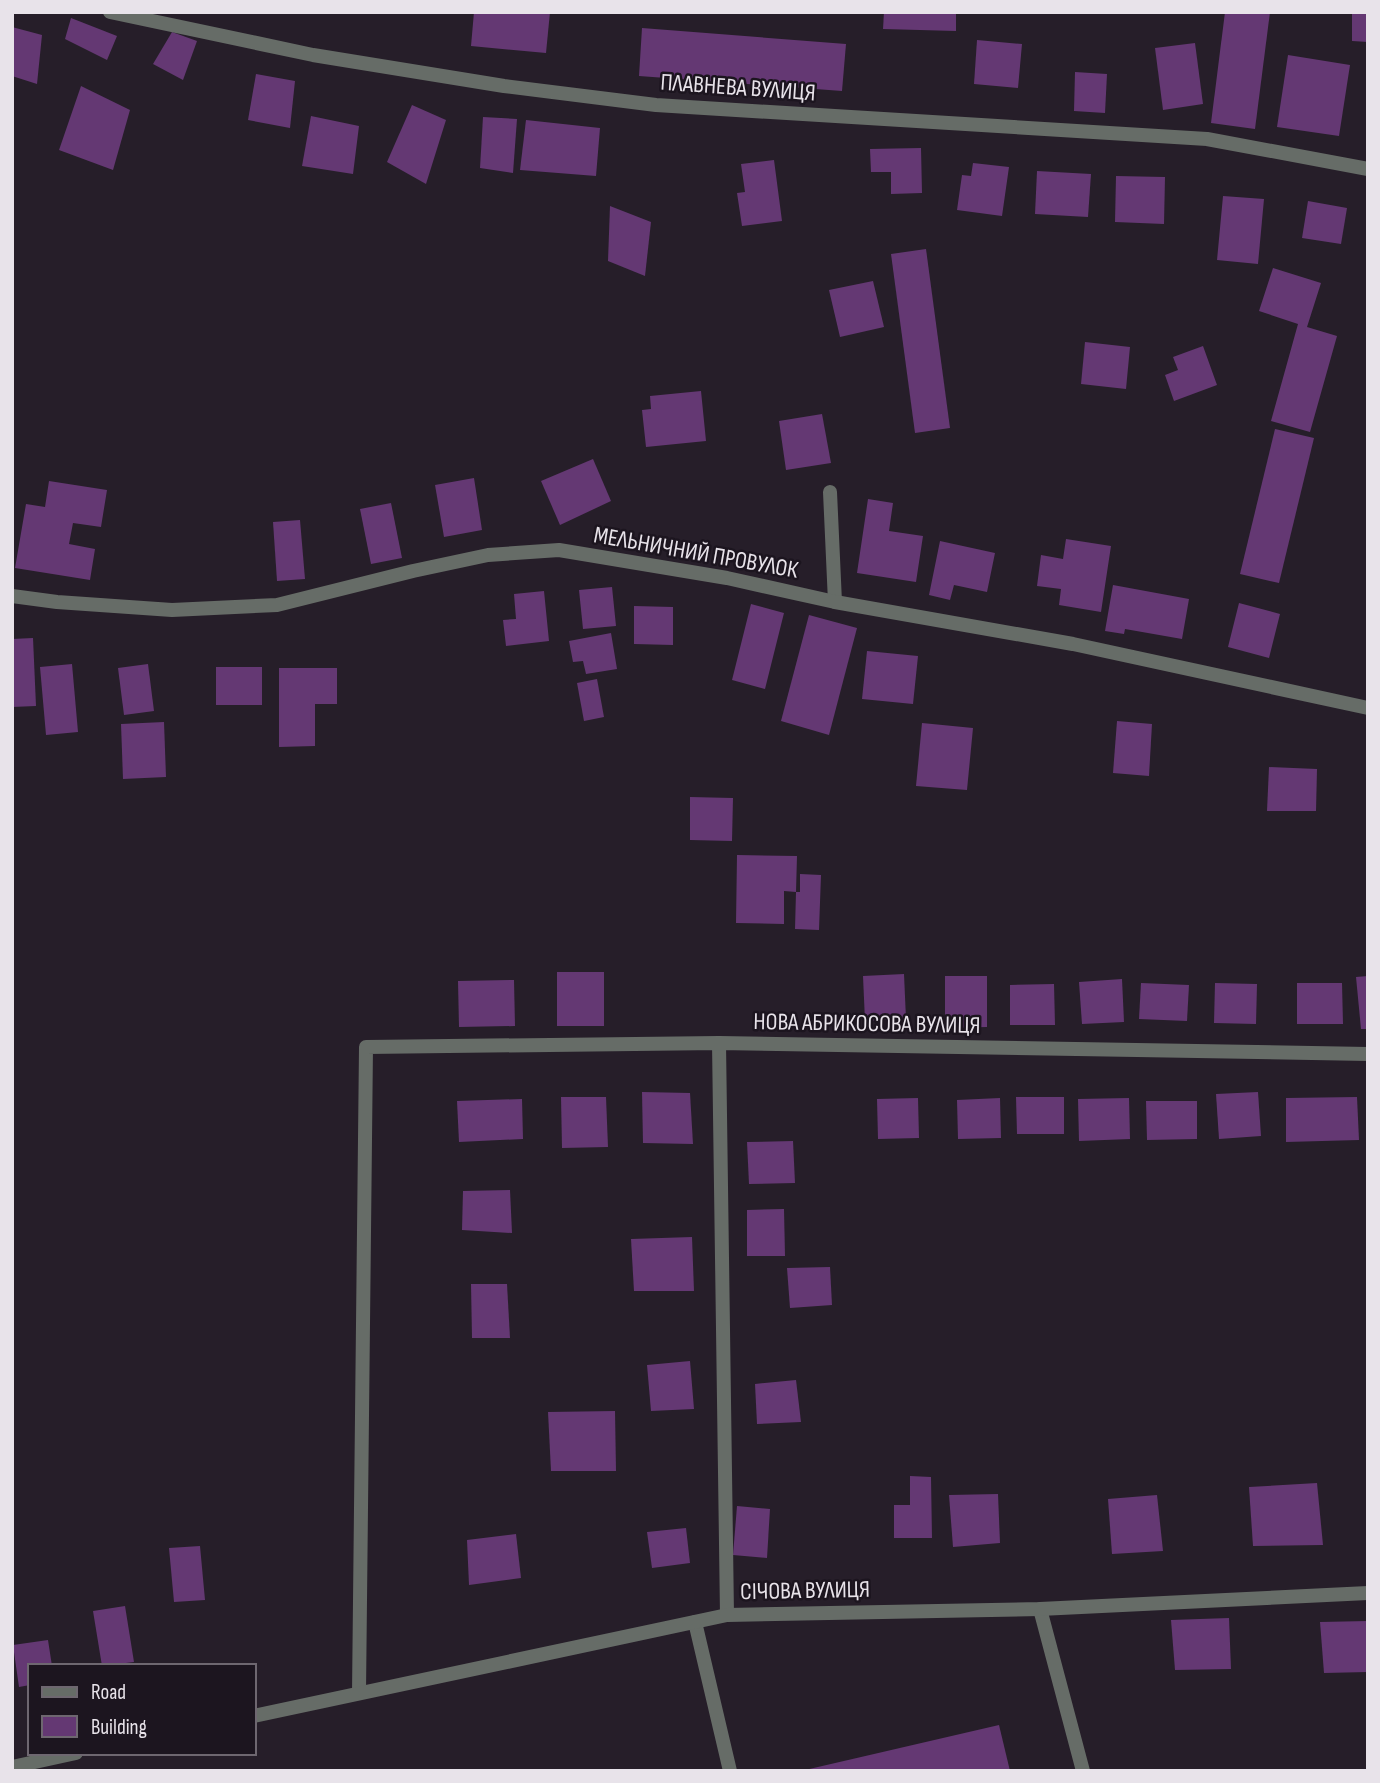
<svg xmlns="http://www.w3.org/2000/svg" width="1380" height="1783" viewBox="0 0 1380 1783" font-family="'Sofia Sans Condensed',sans-serif">
	<rect width="100%" height="100%" fill="#261e29"/>
	<!-- building -->
	<g fill="#643873">
		<polygon points="474,12 550,12 546,53 471,46"/>
		<polygon points="884,12 956,12 956,31 883,29"/>
		<polygon points="1225,12 1270,12 1255,129 1211,123"/>
		<polygon points="1352,12 1368,12 1368,42 1352,41"/>
		<polygon points="71,18 117,36 107,60 65,39"/>
		<polygon points="12,27 42,35 37,84 12,76"/>
		<polygon points="642,28 846,44 842,91 639,76"/>
		<polygon points="172,32 197,41 183,80 153,64"/>
		<polygon points="977,40 1022,44 1018,88 974,84"/>
		<polygon points="1195,43 1203,104 1163,110 1155,48"/>
		<polygon points="1288,55 1350,65 1339,136 1277,127"/>
		<polygon points="1075,72 1107,74 1105,113 1074,111"/>
		<polygon points="256,74 295,81 290,128 248,120"/>
		<polygon points="81,86 130,110 113,170 59,150"/>
		<polygon points="412,105 446,120 426,184 387,162"/>
		<polygon points="311,116 359,126 353,174 302,166"/>
		<polygon points="483,117 517,119 513,173 480,168"/>
		<polygon points="526,120 600,128 596,176 520,170"/>
		<polygon points="921,148 922,193 891,194 891,172 871,172 870,149"/>
		<polygon points="774,160 782,221 742,226 737,193 745,192 741,164"/>
		<polygon points="973,163 1009,167 1002,216 957,210 962,175 971,176"/>
		<polygon points="1037,171 1091,174 1088,217 1035,214"/>
		<polygon points="1116,176 1165,177 1164,224 1115,222"/>
		<polygon points="1223,196 1264,199 1258,264 1217,260"/>
		<polygon points="1308,201 1347,208 1341,244 1302,238"/>
		<polygon points="610,206 651,222 645,276 608,261"/>
		<polygon points="926,249 950,428 915,433 891,254"/>
		<polygon points="1273,268 1321,283 1307,327 1337,336 1310,432 1271,421 1298,324 1259,311"/>
		<polygon points="873,281 884,327 840,337 829,290"/>
		<polygon points="1085,342 1130,347 1126,389 1081,384"/>
		<polygon points="1203,346 1217,385 1174,401 1165,375 1178,370 1173,357"/>
		<polygon points="701,391 706,441 646,447 642,410 651,409 650,396"/>
		<polygon points="822,414 831,463 786,470 779,421"/>
		<polygon points="1275,429 1314,438 1279,583 1240,574"/>
		<polygon points="593,459 611,501 560,525 541,481"/>
		<polygon points="474,478 482,530 444,537 435,485"/>
		<polygon points="49,481 107,490 101,527 73,523 69,544 95,549 90,580 15,568 26,504 45,507"/>
		<polygon points="868,499 893,503 889,531 923,536 916,582 857,573"/>
		<polygon points="391,503 402,558 371,564 360,509"/>
		<polygon points="300,520 305,579 277,581 273,522"/>
		<polygon points="1066,539 1111,546 1101,612 1059,605 1061,589 1037,586 1041,555 1063,559"/>
		<polygon points="940,541 995,553 987,592 954,585 950,600 929,595"/>
		<polygon points="1113,585 1189,599 1182,639 1125,629 1124,634 1105,631"/>
		<polygon points="612,587 616,626 583,629 579,590"/>
		<polygon points="544,591 549,641 506,646 503,620 516,619 514,594"/>
		<polygon points="1239,603 1280,614 1269,658 1228,647"/>
		<polygon points="751,604 784,613 765,689 732,680"/>
		<polygon points="634,606 673,607 673,645 634,644"/>
		<polygon points="809,615 857,628 829,735 781,721"/>
		<polygon points="611,633 617,669 586,674 583,661 573,662 569,641"/>
		<polygon points="33,638 36,706 12,707 12,639"/>
		<polygon points="867,651 918,656 913,704 862,699"/>
		<polygon points="72,664 78,732 46,735 40,667"/>
		<polygon points="148,664 154,711 124,715 118,668"/>
		<rect x="216" y="667" width="46" height="38"/>
		<polygon points="279,668 337,668 337,704 315,704 315,746 279,747"/>
		<polygon points="597,679 604,717 584,721 577,683"/>
		<polygon points="1117,721 1152,724 1149,776 1113,773"/>
		<polygon points="164,722 166,777 123,779 121,724"/>
		<polygon points="922,723 973,728 967,790 916,786"/>
		<polygon points="1269,767 1317,769 1316,811 1267,811"/>
		<polygon points="690,797 733,798 732,841 690,840"/>
		<polygon points="737,855 797,856 796,892 784,891 784,924 736,923"/>
		<polygon points="800,874 821,875 819,930 795,929 796,892 800,892"/>
		<rect x="557" y="972" width="47" height="54"/>
		<polygon points="904,974 906,1019 865,1021 863,976"/>
		<polygon points="945,976 987,976 987,1027 945,1028"/>
		<polygon points="1368,976 1368,1029 1361,1029 1356,977"/>
		<polygon points="1122,979 1124,1022 1082,1024 1079,982"/>
		<polygon points="514,980 515,1026 459,1027 458,981"/>
		<polygon points="1141,983 1189,985 1187,1021 1139,1019"/>
		<polygon points="1215,983 1257,984 1256,1024 1214,1023"/>
		<polygon points="1297,983 1342,983 1343,1024 1297,1024"/>
		<polygon points="1054,984 1055,1025 1010,1025 1010,985"/>
		<polygon points="642,1092 690,1093 693,1144 643,1143"/>
		<polygon points="1258,1092 1261,1136 1219,1139 1216,1094"/>
		<polygon points="561,1097 606,1097 608,1147 562,1148"/>
		<polygon points="1016,1097 1064,1097 1064,1134 1017,1134"/>
		<polygon points="1357,1097 1359,1140 1286,1142 1286,1098"/>
		<polygon points="918,1098 919,1138 878,1139 877,1099"/>
		<polygon points="1000,1098 1001,1138 958,1139 957,1100"/>
		<polygon points="1129,1098 1130,1139 1079,1141 1078,1099"/>
		<polygon points="522,1099 523,1139 459,1142 457,1101"/>
		<polygon points="1146,1101 1197,1101 1197,1139 1147,1140"/>
		<polygon points="793,1141 795,1183 749,1184 747,1142"/>
		<polygon points="510,1190 512,1233 462,1230 463,1191"/>
		<polygon points="784,1209 785,1256 747,1256 747,1210"/>
		<polygon points="692,1237 694,1291 634,1291 631,1239"/>
		<polygon points="830,1267 832,1305 790,1308 787,1268"/>
		<polygon points="471,1284 507,1284 510,1338 472,1338"/>
		<polygon points="690,1361 694,1409 651,1411 647,1365"/>
		<polygon points="796,1380 801,1422 757,1424 755,1384"/>
		<polygon points="615,1411 616,1471 551,1471 548,1412"/>
		<polygon points="910,1476 931,1477 932,1538 894,1538 894,1505 910,1505"/>
		<polygon points="1317,1483 1323,1545 1253,1546 1249,1487"/>
		<polygon points="998,1494 1000,1543 953,1547 949,1495"/>
		<polygon points="1157,1495 1163,1551 1112,1554 1108,1499"/>
		<polygon points="737,1506 770,1509 767,1558 733,1555"/>
		<polygon points="686,1528 690,1563 652,1568 647,1532"/>
		<polygon points="516,1534 521,1578 469,1585 467,1540"/>
		<polygon points="200,1546 205,1600 174,1602 169,1548"/>
		<polygon points="125,1606 134,1662 102,1666 93,1611"/>
		<polygon points="1229,1618 1231,1669 1175,1670 1171,1620"/>
		<polygon points="1368,1621 1368,1672 1324,1673 1320,1622"/>
		<polygon points="48,1640 52,1666 30,1666 30,1685 19,1687 13,1645"/>
		<polygon points="999,1725 1010,1771 805,1771 805,1770"/>
	</g>
	<g fill="none" stroke-linecap="round" stroke-linejoin="round">
		<!-- lane -->
		<g stroke="#666c67" stroke-width="14">
			<polyline points="830,492 835,602"/>
			<polyline points="695,1622 730,1771"/>
		</g>
		<!-- street -->
		<g stroke="#666c67" stroke-width="14">
			<polyline points="110,12 313,55 504,86 656,105 1207,139 1368,169"/>
			<polyline points="12,596 57,602 172,610 277,605 413,571 488,555 559,550 727,578 835,602 1073,644 1368,708"/>
			<polyline points="719,1043 727,1615"/>
			<polyline points="1040,1609 1083,1771"/>
			<polyline points="359,1693 366,1047 719,1043 1368,1054"/>
			<polyline points="254,1716 727,1615 1040,1609 1368,1593"/>
			<polyline points="12,1767 76,1753"/>
		</g>
	</g>
	<g text-anchor="middle" stroke-width="5" stroke-linejoin="round" paint-order="stroke">
		<!-- street labels -->
		<g font-size="24" fill="#e8e3ea" stroke="#1c151f">
			<text transform="translate(738 87) rotate(4)" y="8">ПЛАВНЕВА ВУЛИЦЯ</text>
			<text transform="translate(696 552) rotate(10)" y="8">МЕЛЬНИЧНИЙ ПРОВУЛОК</text>
			<text transform="translate(867 1023) rotate(1)" y="8">НОВА АБРИКОСОВА ВУЛИЦЯ</text>
			<text transform="translate(805 1590) rotate(-1)" y="8">СІЧОВА ВУЛИЦЯ</text>
		</g>
	</g>
	<!-- border -->
	<rect width="1380" height="1783" fill="none" stroke="#e8e3ea" stroke-width="28"/>
	<!-- legend -->
	<rect x="28" y="1664" width="228" height="91" fill="#1c151f" stroke="#6e6770" stroke-width="2"/>
	<rect x="42" y="1687" width="35" height="10" fill="#666c67" stroke="#6e6770" stroke-width="2"/>
	<text x="91" y="1699" font-size="21" fill="#e8e3ea">Road</text>
	<rect x="42" y="1716" width="35" height="21" fill="#643873" stroke="#6e6770" stroke-width="2"/>
	<text x="91" y="1734" font-size="21" fill="#e8e3ea">Building</text>
</svg>
